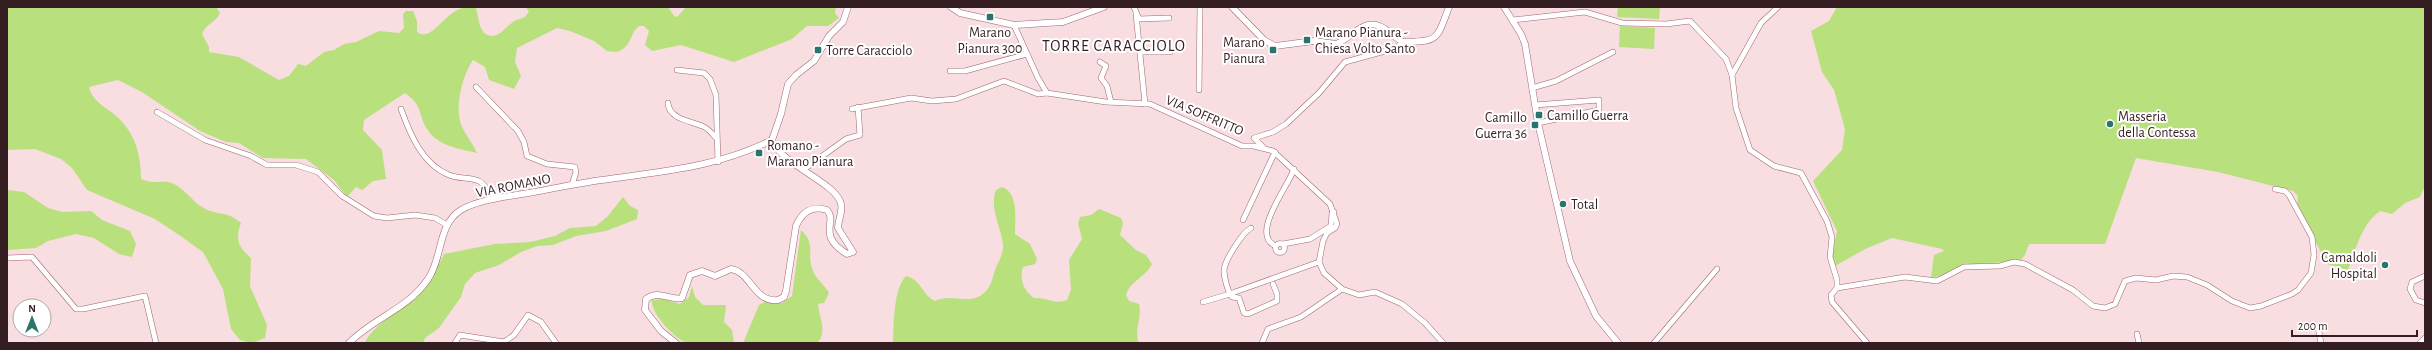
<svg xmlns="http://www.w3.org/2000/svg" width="2432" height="350" viewBox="0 0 2432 350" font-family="'Alegreya Sans',sans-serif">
	<rect width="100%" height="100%" fill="#f8dde1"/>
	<!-- green -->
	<g fill="#b8e17d">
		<path d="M7,7H216L220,13C216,23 205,24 202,34L209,47V52L239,57L279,80L289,76L298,64L306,66L324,52L334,50L344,44L356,42L379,31L399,33L404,28L403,14L406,11H413L417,21V32C435,45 447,0 476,8L480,26L484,33C497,42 504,28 513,22C517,19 521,19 525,17L529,11L525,7H668L675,17L678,16L686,7H836L835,13L839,18L828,26H807L792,39L734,62L681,45L652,51L645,45L649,31L644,26H639C629,34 633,46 617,52L607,51L594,41L570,31L557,28L517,48L515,62L521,76L514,89L489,80L485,67L473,60C462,76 453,110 463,129C467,137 473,144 477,153C460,149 437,146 427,129C417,112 424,107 405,93L364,120L363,130L382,150L386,179L373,181L362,190L356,187L347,197L334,180L306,159L263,158L239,143L226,142L200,131L142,92L118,80L89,87C93,102 104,106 115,115C135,132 141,154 141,179C154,184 156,181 168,182C181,184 191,200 202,207C218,217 225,209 241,223C235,239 238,247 251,258L250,286L267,325L265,338L251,343L240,340L231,329L223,289L203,252L182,237L155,219L87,190L72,168L61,159L35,149L7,150Z"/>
		<polygon points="1618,7 1660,7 1659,19 1617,17"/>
		<path d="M1837,7H2425V186L2420,197L2405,203L2392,214L2380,211C2362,223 2355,251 2348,270L2327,264L2297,205L2298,196L2293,191L2218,172L2136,158L2105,244H2029L2025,255L2020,261L1964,265L1944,275L1931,278L1934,255L1944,251L1942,249L1892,238L1865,249L1835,266L1832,255L1837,231L1813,181L1842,150L1845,129L1834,90L1822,72L1811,31L1829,21Z"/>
		<polygon points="1620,26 1655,28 1654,49 1619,47"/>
		<path d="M1002,187C1019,193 1015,219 1015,234L1030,244L1037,259L1035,264L1023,267C1019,280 1024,291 1034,298C1047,297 1055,305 1067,300L1071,290L1069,260L1082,239L1078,223L1080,217L1091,215L1099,209L1121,218L1123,223L1120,235L1136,250L1146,255L1152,264C1146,277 1130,281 1126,295L1129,301L1139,304C1143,318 1133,329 1139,343H893C894,325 893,289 906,276C921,279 922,295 935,301C950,293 965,304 980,296C990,290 992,281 995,270C998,262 1004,254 1003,244C1001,227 989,208 996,190Z"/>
		<polygon points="7,190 24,192 48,208 62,212 91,211 102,220 130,231 136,244 132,257 119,254 94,238 76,234 48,241 36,248 7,250"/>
		<path d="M623,197L630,206L638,210L637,219L606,231L576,236L553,245L537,246L521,252L499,265L475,273L465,284L461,297L439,328L425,338L423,343H365C371,325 410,305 424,289C433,279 438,266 444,254L495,244L530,242L555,236L570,228L596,226L608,216Z"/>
		<path d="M801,230C816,244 807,252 812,268C815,279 824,284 829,293L824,303L818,304C819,317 828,332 817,343H743L759,305L764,302L782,303L792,296Z"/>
		<path d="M692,286L695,297L703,305H726L724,322L732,330L734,343C724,343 694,346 687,343C675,339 650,313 652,300L663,299L680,304L689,297Z"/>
	</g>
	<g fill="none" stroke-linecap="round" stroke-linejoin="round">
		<defs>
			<g id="minor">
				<polyline points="1134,7 1139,19 1169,18"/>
				<polyline points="1778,7 1761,23 1732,75 1736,108 1750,150 1774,166 1801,173 1827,221 1832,237 1830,257 1837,280 1837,288 1831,295 1832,302 1867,343"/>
				<polyline points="1136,14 1145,104"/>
				<polyline points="1513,20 1585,12 1622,23 1666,24 1690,21 1726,59 1732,75"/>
				<polyline points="1014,25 1038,78 1047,93 1106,102 1150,104 1242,146 1254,146 1273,151 1330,204 1337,224 1335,228 1327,233 1323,241 1319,262 1324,273 1342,289 1359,295 1375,292 1402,304 1425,323 1443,343"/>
				<polyline points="1141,52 1170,52"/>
				<polyline points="1100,62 1106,66 1101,78 1107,86 1111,102"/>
				<polyline points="677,70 704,73 710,79 716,95 718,162"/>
				<polyline points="950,71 965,71 1027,54"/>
				<polyline points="476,87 518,131 524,142 527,156 547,164 575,167 576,172 572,185"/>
				<polyline points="1532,88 1556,81 1613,52"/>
				<polyline points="1199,90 1200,7"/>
				<path d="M668,103C669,119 690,121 702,126C708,128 712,133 716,138"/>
				<polyline points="1535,105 1599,100 1599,110 1538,123"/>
				<path d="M401,109C410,134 422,164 449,175C458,179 470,177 479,181C488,186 488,196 500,197"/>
				<polyline points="852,109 911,98 932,101 956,99 1004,81 1038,94 1047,93"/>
				<polyline points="157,112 205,140 251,156 267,165 296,165 318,172 342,196 374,216 387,218 415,215 435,218 447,225"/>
				<polyline points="1263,147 1254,138 1273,132 1286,124 1319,93 1345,62 1396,48 1403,42"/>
				<polyline points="803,170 846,139 860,135 858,107"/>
				<polyline points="1243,220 1275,152"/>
				<path d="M1251,228C1242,233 1225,260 1224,270C1224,278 1228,292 1232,297L1239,298L1244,313L1248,314L1277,301V294L1273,284"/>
				<circle cx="1280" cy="248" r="4.5"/>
				<polyline points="1283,244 1310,239 1331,226 1332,213 1334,212"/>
				<path d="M1276,246C1249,235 1288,187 1294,169"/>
				<polyline points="7,258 32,257 76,309 83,309 145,296 156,343"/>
				<polyline points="2425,276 2412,282 2410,289 2416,300 2425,303"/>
				<polyline points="1837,288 1905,277 1937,281 1964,267 2000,266 2014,262 2025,264 2073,290 2093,306 2105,308 2115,304 2125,281 2136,278 2156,280 2173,276 2187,277 2207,285 2232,301 2250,308 2261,306 2292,294 2298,290 2311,273 2314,255 2312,237 2289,195 2285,191 2275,189"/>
				<polyline points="1235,292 1319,262"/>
				<polyline points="1203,302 1233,293"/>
				<polyline points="2318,327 2321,343"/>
				<polyline points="2137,334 2139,343"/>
				<polyline points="455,343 460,335 504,342 514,335 528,315 541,322 556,343"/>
				<polyline points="1262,343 1268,329 1301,317 1342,289"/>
				<polyline points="1654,343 1717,269"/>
				<polyline points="2420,343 2425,338"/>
			</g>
			<g id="tertiary">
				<polyline points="951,7 960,13 1014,25 1063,22 1104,7"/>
				<path d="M1232,7L1264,40L1275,46L1314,41L1336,44C1354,37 1365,15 1385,29C1391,33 1396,38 1403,42C1439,42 1437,39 1449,7"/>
				<polyline points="1504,7 1521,34 1525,44 1538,123 1570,261 1596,316 1618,343"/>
				<path d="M349,343C373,318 408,309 428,279C443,258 437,225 461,210C479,199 512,196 534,192C556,188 579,183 602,180C663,171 715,168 772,140L781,114L788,84L796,75L814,61L829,36L843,22L848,7"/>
				<path d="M676,343L661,331L645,310L646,299C659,289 669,301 682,298L690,275L702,271L715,276L731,269C751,272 754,303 778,300L784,297L786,291L796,226C802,212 812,205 827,210C838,222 816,235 847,254L853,252L838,228C838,220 843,212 841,204C837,183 780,164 772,140"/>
			</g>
		</defs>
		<!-- minor casing -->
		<use href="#minor" stroke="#9f6671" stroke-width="6"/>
		<!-- tertiary casing -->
		<use href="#tertiary" stroke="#9f6671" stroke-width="7"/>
		<!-- minor -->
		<use href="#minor" stroke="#fff" stroke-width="5"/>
		<!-- tertiary -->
		<use href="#tertiary" stroke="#fff" stroke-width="6"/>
	</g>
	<!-- markers -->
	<g fill="#2b746e" stroke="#fff" stroke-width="1.5">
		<rect x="986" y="13" width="8" height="8" rx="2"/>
		<rect x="1303" y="36" width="8" height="8" rx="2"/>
		<rect x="814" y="46" width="8" height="8" rx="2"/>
		<rect x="1269" y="46" width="8" height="8" rx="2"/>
		<rect x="1535" y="111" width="8" height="8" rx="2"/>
		<circle cx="2110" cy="124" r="4"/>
		<rect x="1531" y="121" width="8" height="8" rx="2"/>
		<rect x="755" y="149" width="8" height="8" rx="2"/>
		<circle cx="1563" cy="204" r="4"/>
		<circle cx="2385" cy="265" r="4"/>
	</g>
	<g text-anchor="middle" stroke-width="4" stroke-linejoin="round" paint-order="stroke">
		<!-- poi labels -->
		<g font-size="14" fill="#351e22" stroke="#fff" text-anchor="start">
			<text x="990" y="37" text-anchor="middle">Marano<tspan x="990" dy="16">Pianura 300</tspan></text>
			<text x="1315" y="37">Marano Pianura -<tspan x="1315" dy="16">Chiesa Volto Santo</tspan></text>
			<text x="1265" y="47" text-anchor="end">Marano<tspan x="1265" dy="16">Pianura</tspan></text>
			<text x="826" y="55">Torre Caracciolo</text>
			<text x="1547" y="120">Camillo Guerra</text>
			<text x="2118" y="121">Masseria<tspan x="2118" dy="16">della Contessa</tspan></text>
			<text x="1527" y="122" text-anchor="end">Camillo<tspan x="1527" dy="16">Guerra 36</tspan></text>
			<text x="767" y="150">Romano -<tspan x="767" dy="16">Marano Pianura</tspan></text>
			<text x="1571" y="209">Total</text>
			<text x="2377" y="262" text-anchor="end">Camaldoli<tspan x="2377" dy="16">Hospital</tspan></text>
		</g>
		<!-- street labels -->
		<g font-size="14" fill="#351e22" stroke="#fff">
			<text transform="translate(1205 115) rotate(23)" y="5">VIA SOFFRITTO</text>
			<text transform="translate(513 185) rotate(-11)" y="5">VIA ROMANO</text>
		</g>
		<!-- quarter labels -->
		<g font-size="16" letter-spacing="1" fill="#351e22" stroke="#fff">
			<text x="1114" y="51">TORRE CARACCIOLO</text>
		</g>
	</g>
	<!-- border -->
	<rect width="2432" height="350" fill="none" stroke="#351e22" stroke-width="16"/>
	<!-- north arrow -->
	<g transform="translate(32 318)"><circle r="19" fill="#ffffff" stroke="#aea5a7"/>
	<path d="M0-3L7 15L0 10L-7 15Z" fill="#2b746e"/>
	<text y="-6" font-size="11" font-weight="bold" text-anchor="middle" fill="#351e22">N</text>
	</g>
	<!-- scale -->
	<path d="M2292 330v6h125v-6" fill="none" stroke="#351e22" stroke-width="2"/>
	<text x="2298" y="330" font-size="12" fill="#351e22" stroke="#ffffff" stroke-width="3" paint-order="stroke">200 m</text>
</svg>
